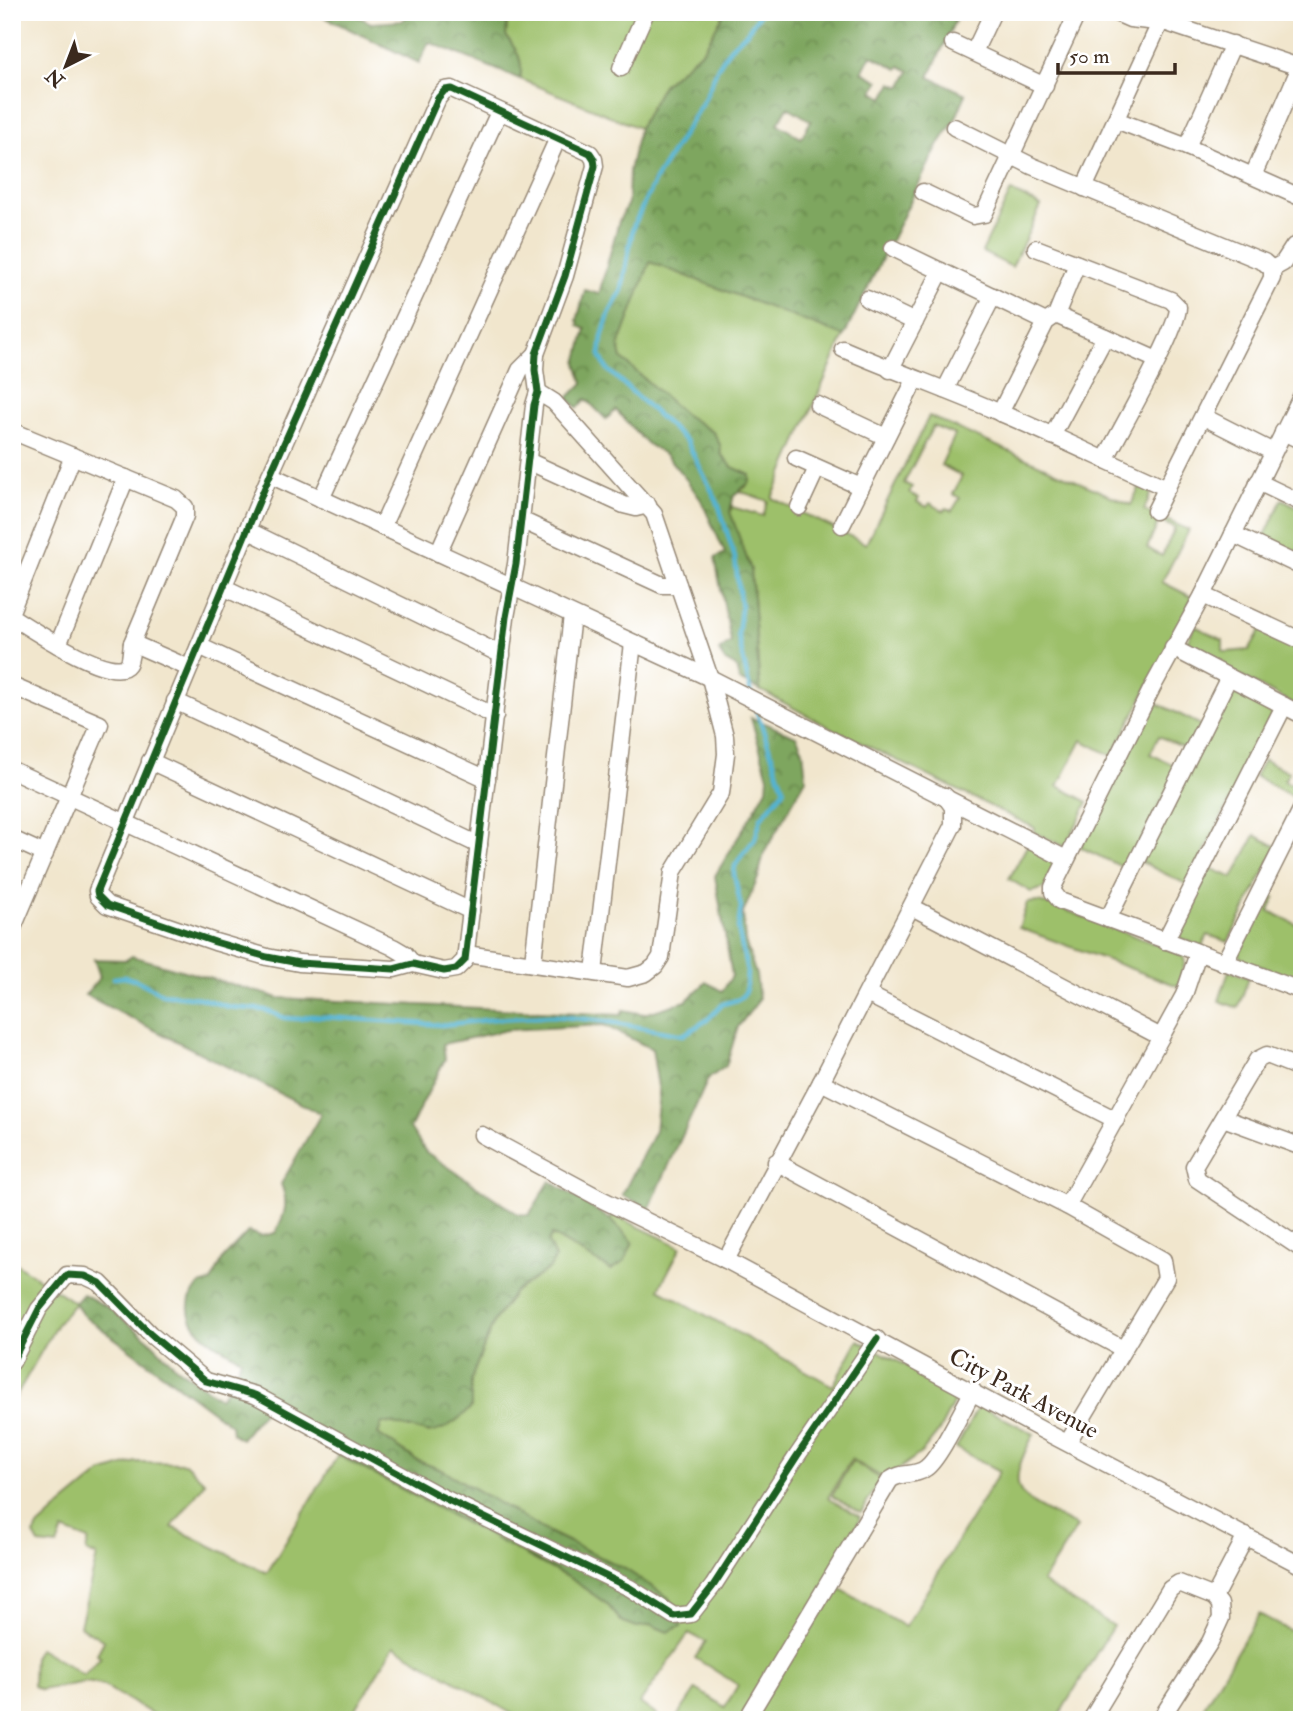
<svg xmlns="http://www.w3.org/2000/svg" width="1314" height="1732" viewBox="0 0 1314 1732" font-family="'IM FELL Double Pica',serif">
	<defs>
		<pattern id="forest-crowns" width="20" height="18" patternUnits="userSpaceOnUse" patternTransform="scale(1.75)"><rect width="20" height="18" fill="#7ea65e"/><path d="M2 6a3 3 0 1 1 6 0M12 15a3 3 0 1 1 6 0" fill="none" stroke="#68874d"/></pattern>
	</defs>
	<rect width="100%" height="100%" fill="#fff"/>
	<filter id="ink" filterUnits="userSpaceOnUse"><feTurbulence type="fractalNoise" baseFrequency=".0143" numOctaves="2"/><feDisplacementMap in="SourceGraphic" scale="14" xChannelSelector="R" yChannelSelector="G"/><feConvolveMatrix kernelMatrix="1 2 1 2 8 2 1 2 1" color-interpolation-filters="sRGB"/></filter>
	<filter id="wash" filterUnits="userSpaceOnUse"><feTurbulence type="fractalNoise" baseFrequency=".00686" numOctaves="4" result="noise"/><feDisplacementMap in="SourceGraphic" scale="28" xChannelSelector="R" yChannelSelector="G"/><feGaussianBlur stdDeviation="1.57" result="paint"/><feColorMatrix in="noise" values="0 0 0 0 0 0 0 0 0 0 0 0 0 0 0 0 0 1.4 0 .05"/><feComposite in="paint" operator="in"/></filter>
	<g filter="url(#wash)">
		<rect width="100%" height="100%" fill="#f1e6cd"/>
		<!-- grass -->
		<g fill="#9dc06a" stroke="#6c7544" stroke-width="2" fill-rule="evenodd">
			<path d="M504,12H725L704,49L663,85L639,128L520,79C524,60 517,51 506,36L507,23Z"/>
			<polygon points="1011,191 1041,206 1012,267 982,252"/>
			<path d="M650,262L844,336L772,498L866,544L929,416L1131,505L1141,484L1151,493L1144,510L1189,530L1162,582L1192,597L1187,612L1112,756L1082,740L1058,786L1088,802L1065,847L1034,832L1035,828L829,727L760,690L751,570L730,512L732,507L763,516L768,501L739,491L746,487L750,475L732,467L721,454L720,445L714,433L684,414L622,359L619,346ZM933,426L955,435L941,465L962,476L953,494L960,498L952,511L946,508L944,511L930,503L927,507L917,502L919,498L909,493L912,487L904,483ZM1159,521L1175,528L1162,556L1147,548Z"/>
			<polygon points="1282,499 1302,509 1302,542 1294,557 1262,542"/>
			<polygon points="1195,626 1223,640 1223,651 1226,652 1249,650 1261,629 1302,649 1302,708 1184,647"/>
			<polygon points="1232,686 1275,709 1188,885 1141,862"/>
			<polygon points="1155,702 1201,725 1188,750 1159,736 1150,754 1179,767 1126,869 1080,847"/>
			<polygon points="1264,760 1289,772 1284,781 1302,790 1299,800 1255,776"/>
			<polygon points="1255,835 1277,847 1228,942 1208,935 1202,947 1180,938 1179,930 1210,868 1233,878"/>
			<polygon points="1028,844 1058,860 1044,888 1031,892 1009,879"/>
			<polygon points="1267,894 1275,897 1269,911 1302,927 1302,981 1243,960 1238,954"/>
			<polygon points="1037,902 1052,905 1182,954 1185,962 1178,986 1019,928 1027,903"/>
			<polygon points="1229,970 1249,977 1238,1008 1219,1001"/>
			<path d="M612,1214L681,1247L659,1289L833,1386L858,1340L954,1391L956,1395L955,1400L939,1431L922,1452L885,1479L851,1459L828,1498L860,1517L834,1585L905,1627L1000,1471L956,1448L979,1405L1034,1434C999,1498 1023,1498 1077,1527L1042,1582L1113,1626L1056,1720H675L696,1689L725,1707L738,1685L695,1658L706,1642L689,1633L640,1703L663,1720H523L394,1646L349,1720H163L102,1685L86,1682L41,1690L33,1686L34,1655L39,1648L84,1675L101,1657L97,1654L104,1641L80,1626L97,1556L86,1551L89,1540L63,1530L57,1546L39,1544L34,1535L38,1527L62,1505L101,1473L136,1462L185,1463L205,1482L172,1527L267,1573L338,1455L571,1579L607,1604L621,1621L637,1627L651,1625L668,1632L669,1598L625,1569L546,1531L444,1471L418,1461L378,1434L382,1423H394L430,1433L471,1408V1379L494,1321L514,1292L550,1268L555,1258L548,1242L552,1235L611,1270L633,1242L611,1220Z"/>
			<polygon points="12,1261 75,1303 57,1324 12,1403"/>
			<polygon points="852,1461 881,1479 861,1513 832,1496"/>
			<polygon points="1259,1614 1302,1637 1302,1720 1196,1720"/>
		</g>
		<!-- forest -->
		<g fill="url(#forest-crowns)" stroke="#5c683e" stroke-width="2" fill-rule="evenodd">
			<path d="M314,12H349L371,23L402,21L413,12H504L507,23L506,36C517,51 524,60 520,79L429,42L419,63Z"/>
			<path d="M725,12H959L929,77L966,94L955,120L937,147L844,336L650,262L619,346L622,359L684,414L714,433L720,445L721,454L732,467L750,475V482L734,495L730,512L751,570L760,690L739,680L736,667L724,660L719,651L731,642L715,558L725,553L701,500L686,479L666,455L646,443L616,410L606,419L586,399L578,408L568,398L583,383L577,363L586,329L578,326L579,322L577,321L585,290L599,294L619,221L628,203L629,171L639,128L663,85L704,49ZM871,55L898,69L900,66L910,71L901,87L892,83L884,98L873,92L879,81L862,72ZM788,107L811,121L801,138L778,124Z"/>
			<path d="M751,718L796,736L803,750L806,779L764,853L758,878L743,913L745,941L756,975L759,1000L738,1027L726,1066L708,1079L649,1209L622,1195L655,1131L659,1093L652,1049L604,1025L507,1030L443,1044L445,1059L410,1128L426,1152L518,1214L529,1215L550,1181L611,1220L633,1242L624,1262L611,1270L552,1235L548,1242L555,1258L550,1268L514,1292L494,1321L471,1379V1408C460,1418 442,1434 427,1432C411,1430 398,1423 382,1423L378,1434L418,1461L444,1471L546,1531L625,1569L669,1598L682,1615L681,1626L668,1632L651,1625L637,1627L621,1621L607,1604L571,1579L338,1455L267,1407L241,1439L232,1433L231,1425L82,1314L75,1303L83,1294L107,1307L147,1338L176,1367L220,1398L233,1380L241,1359C221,1347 181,1330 190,1299C192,1295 196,1289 199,1285L211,1282L224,1257L248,1232L261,1236L275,1233C285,1215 289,1203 281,1184L321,1114L85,995L100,977L94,959L126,960L132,956L279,998L621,1015L623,1010L644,1014L686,1001L706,982L722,991L732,976L715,876L761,799L767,788L768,777Z"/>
		</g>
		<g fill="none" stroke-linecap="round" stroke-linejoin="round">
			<!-- stream -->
			<g stroke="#53b3d2" stroke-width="4.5">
				<polyline points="751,695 738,635 741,609 735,558 718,503 687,442 606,368 600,355 602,337 609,314 622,290 633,227 655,180 704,100 718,67 730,48 747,32 761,12"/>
				<polyline points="114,978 124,977 136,980 163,994 200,998 229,1007 265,1010 285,1018 300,1019 311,1016 442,1025 495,1019 553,1016 604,1021 683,1035 707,1020 723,1004 740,999 746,991 747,971 738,929 741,907 734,874 735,866 742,855 755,839 761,818 784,790 755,707"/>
			</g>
		</g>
	</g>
	<g filter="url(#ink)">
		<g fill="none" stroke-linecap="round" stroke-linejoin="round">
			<defs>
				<g id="street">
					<polyline points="1114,12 1130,19 1167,23 1302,68"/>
					<polyline points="953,43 1045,86"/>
					<polyline points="974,52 993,12"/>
					<polyline points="621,68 646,12"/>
					<polygon points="452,89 590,153 594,159 595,166 565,276 536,354 535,370 538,392 534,405 516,564 506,617 465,960 456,969 444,971 413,964 394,969 299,963 267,957 215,942 107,905 98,896 97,891 270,475 438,98 445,90"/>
					<polyline points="1116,120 1187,147 1302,198"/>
					<polyline points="954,127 1032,166 1264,262 1272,269"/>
					<polyline points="1187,147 1233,44"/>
					<polyline points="1253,176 1300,67"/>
					<polyline points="1084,188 1161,21"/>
					<polyline points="923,192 973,216 984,214 1078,12"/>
					<polyline points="893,248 1046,322"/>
					<path d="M1036,248L1171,300L1178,307C1179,329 1118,434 1105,460"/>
					<polyline points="867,299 915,322"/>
					<polyline points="1056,315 1157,360"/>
					<path d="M843,349C894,371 945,389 996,411C1054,435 1110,463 1167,488"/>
					<polyline points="890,370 941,271"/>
					<polyline points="945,390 993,296"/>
					<polyline points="1302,395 1203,595 1152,688 1053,887 1053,892 1060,901 1302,991"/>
					<polyline points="818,405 886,437"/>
					<polyline points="1000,413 1046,322 1056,315 1077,264"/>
					<polyline points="1204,417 1273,452"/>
					<path d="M12,431L176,499L185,507V516L132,643C131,648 131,660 128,664C114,685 28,627 12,617"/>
					<polyline points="1283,432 1302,441"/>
					<polyline points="1052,436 1105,337"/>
					<polyline points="796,458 861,487"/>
					<polyline points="528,461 624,505 636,508 648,505"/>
					<polyline points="270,475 710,678 1066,859"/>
					<polyline points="1258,482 1302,503"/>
					<polyline points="321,499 499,112"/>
					<polyline points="799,507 817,468"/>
					<polyline points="1155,511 1272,278 1272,269 1283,263 1294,246"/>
					<polyline points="521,520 662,585 678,585"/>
					<polyline points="842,525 915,380"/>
					<polyline points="382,527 558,138"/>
					<polyline points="247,530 502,655"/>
					<polyline points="1233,534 1302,567"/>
					<polyline points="438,553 520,370 536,354"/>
					<polyline points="223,587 495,716"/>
					<polyline points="1203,595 1302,641"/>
					<polyline points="12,609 73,456"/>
					<polyline points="132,643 189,668"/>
					<polyline points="58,645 126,478"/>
					<polyline points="199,646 487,779"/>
					<polyline points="1173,648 1302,715"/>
					<polyline points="12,686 100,724 12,930"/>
					<polyline points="175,701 479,845"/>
					<polyline points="150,761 471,911"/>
					<polyline points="12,770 393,947 405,954 413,964"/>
					<polyline points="12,839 45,854"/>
					<polyline points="912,907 1161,1037 1067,1206"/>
					<polyline points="1108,919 1229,677"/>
					<polyline points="1165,941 1284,706"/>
					<polyline points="466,954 628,978 646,973 655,966 661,957 673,872 721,793 726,754 725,736 710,678 654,514 554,402 538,392"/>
					<polyline points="533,962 572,615"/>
					<polyline points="1224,963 1302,808"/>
					<polyline points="594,972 633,643"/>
					<polyline points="867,994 1116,1120"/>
					<polyline points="1161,1037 1184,995 1198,953"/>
					<polyline points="1302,1069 1267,1055 1257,1060 1194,1166 1197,1179 1302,1249"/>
					<polyline points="821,1082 1067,1206 1163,1260 1166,1278 1068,1442"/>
					<polyline points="1223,1118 1302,1147"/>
					<polyline points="482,1135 603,1200 726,1260 1042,1430 1302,1566"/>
					<polyline points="776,1162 1123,1349"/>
					<polyline points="726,1260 821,1082 953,825 953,807 945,796"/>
					<polyline points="12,1362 39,1309 67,1275 85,1276 100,1283 150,1334 206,1381 255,1395 440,1496 630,1588 674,1616 691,1614 713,1586 797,1456 877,1339"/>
					<polyline points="1214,1597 1246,1536"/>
					<path d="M751,1712L890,1480C901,1471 915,1477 926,1468C940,1458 963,1408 973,1391"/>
					<polyline points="1091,1720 1170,1589 1179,1583 1214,1597 1220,1604 1221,1618 1210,1642 1160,1720"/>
				</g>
			</defs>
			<!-- street casing -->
			<use href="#street" stroke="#968876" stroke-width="19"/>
			<!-- street -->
			<use href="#street" stroke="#fff" stroke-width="16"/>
			<defs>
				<g id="cycleway">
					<polygon points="452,89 590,153 594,159 595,166 565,276 536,354 535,370 538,392 534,405 516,564 506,617 465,960 456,969 444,971 413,964 394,969 299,963 267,957 215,942 107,905 98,896 97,891 270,475 438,98 445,90"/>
					<polyline points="12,1362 39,1309 67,1275 85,1276 100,1283 150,1334 206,1381 255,1395 440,1496 630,1588 674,1616 691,1614 713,1586 797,1456 877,1339"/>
				</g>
			</defs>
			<!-- cycleway casing -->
			<use href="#cycleway" stroke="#fff" stroke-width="11"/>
			<!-- cycleway -->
			<use href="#cycleway" stroke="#1b5e20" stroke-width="7"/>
		</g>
	</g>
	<g text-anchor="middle" stroke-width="6" stroke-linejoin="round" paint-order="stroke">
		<!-- street labels -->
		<g font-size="24" fill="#3b2a1e" stroke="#fff">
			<text transform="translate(1024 1393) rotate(28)" y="8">City Park Avenue</text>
		</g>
	</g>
	<!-- margin -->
	<rect width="1314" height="1732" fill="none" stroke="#fff" stroke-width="42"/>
	<!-- north arrow -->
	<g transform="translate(66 66) rotate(222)" stroke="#ffffff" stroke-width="5" paint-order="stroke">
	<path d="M0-5L12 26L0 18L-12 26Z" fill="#3b2a1e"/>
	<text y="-10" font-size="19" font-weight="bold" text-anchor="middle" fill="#3b2a1e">N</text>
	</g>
	<!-- scale -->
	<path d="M1058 63v10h117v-10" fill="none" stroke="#3b2a1e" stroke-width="3.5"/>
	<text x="1069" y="63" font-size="21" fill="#3b2a1e" stroke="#ffffff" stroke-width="5" paint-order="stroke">50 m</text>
</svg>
